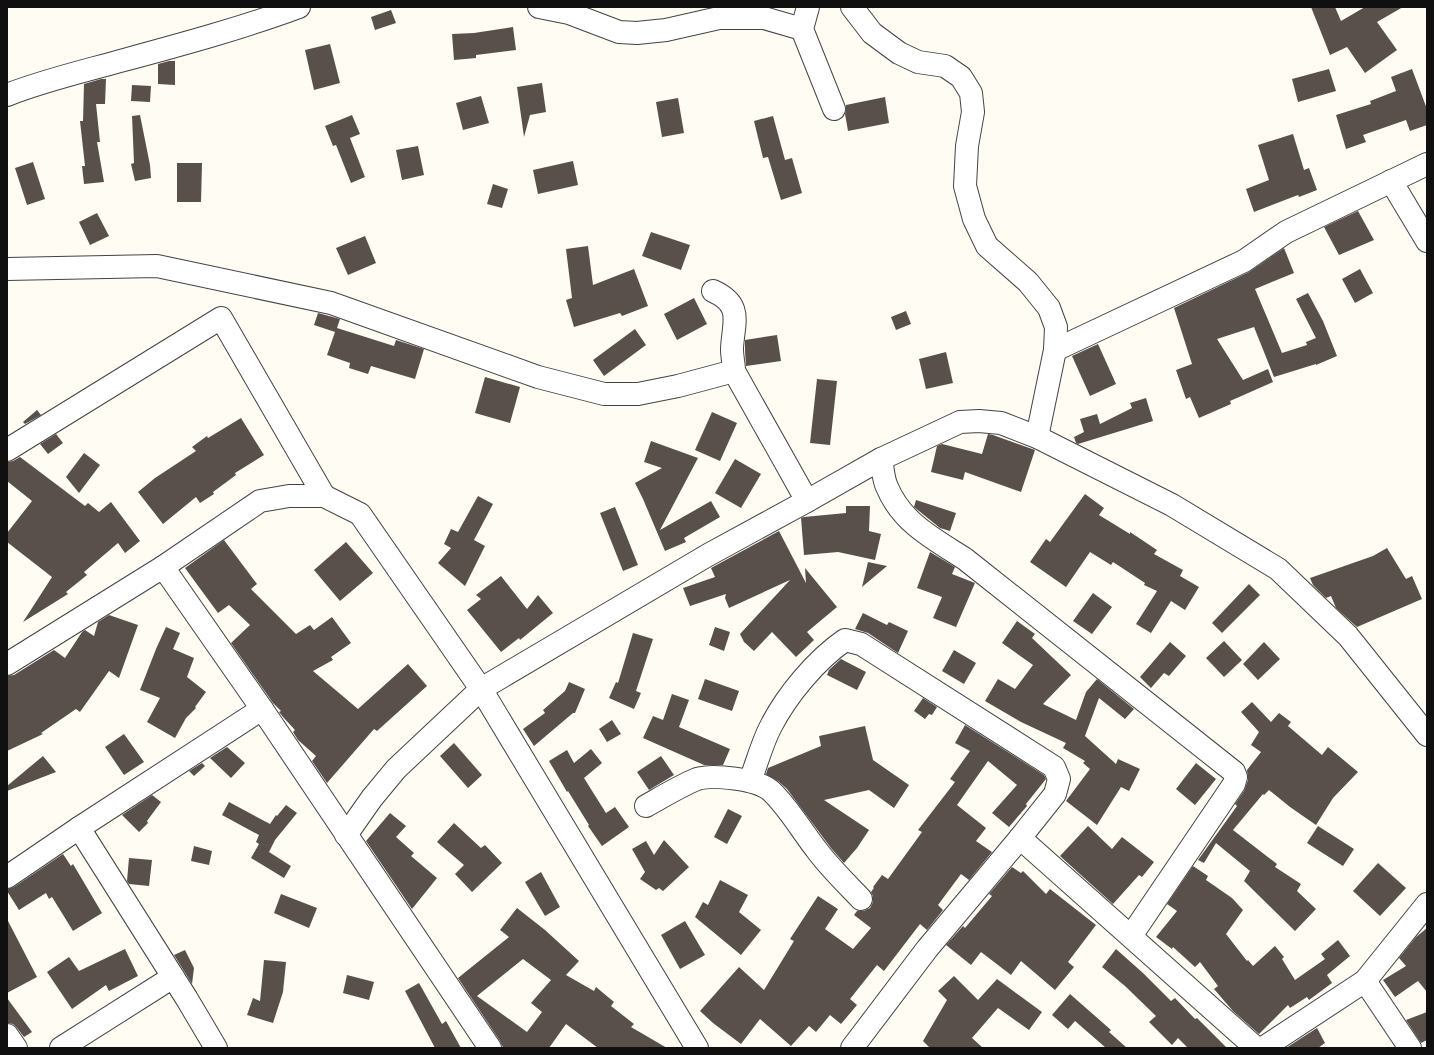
<svg xmlns="http://www.w3.org/2000/svg" width="1434" height="1055" viewBox="0 0 1434 1055" font-family="Merriweather,serif">
	<rect width="100%" height="100%" fill="#fffcf3"/>
	<!-- building -->
	<g fill="#59504c" fill-rule="evenodd">
		<polygon points="1311,7 1335,7 1341,21 1365,7 1403,7 1377,22 1397,50 1365,73 1347,47 1330,55"/>
		<polygon points="391,10 396,23 375,30 371,17"/>
		<polygon points="513,27 516,50 476,55 476,58 454,60 452,34 474,33"/>
		<polygon points="330,44 340,83 314,90 305,50"/>
		<polygon points="169,61 175,61 175,85 158,84 158,64"/>
		<polygon points="1329,69 1336,91 1298,102 1292,79"/>
		<polygon points="1412,69 1427,109 1427,125 1410,131 1406,120 1363,135 1366,142 1346,149 1336,115 1371,104 1370,101 1396,91 1391,77"/>
		<polygon points="101,79 106,79 105,104 96,104 100,142 97,142 104,182 84,184 82,166 85,166 80,121 83,121 84,84"/>
		<polygon points="542,83 546,112 530,115 524,137 517,87"/>
		<polygon points="132,85 151,86 150,102 131,101"/>
		<polygon points="481,96 489,123 463,130 456,103"/>
		<polygon points="885,97 889,123 848,131 845,114 846,110 846,105"/>
		<polygon points="678,98 684,133 662,137 656,102"/>
		<polygon points="140,115 150,165 151,178 135,181 131,164 134,163 132,116"/>
		<polygon points="352,115 360,134 350,138 365,177 351,183 336,145 333,146 325,126"/>
		<polygon points="773,116 785,160 792,158 802,193 781,200 768,157 763,158 754,121"/>
		<polygon points="1293,134 1304,170 1309,168 1317,190 1299,197 1298,195 1254,212 1246,189 1269,180 1258,145"/>
		<polygon points="418,146 424,175 402,180 396,150"/>
		<polygon points="573,161 578,185 538,194 533,170"/>
		<polygon points="33,162 45,199 27,205 15,168"/>
		<polygon points="177,163 202,163 201,202 177,202"/>
		<polygon points="493,184 508,189 502,208 487,204"/>
		<polygon points="1358,211 1374,240 1339,255 1324,227"/>
		<polygon points="97,213 109,236 90,245 79,222"/>
		<polygon points="651,232 690,245 681,270 642,256"/>
		<polygon points="365,236 376,263 348,275 336,248"/>
		<polygon points="588,246 593,285 634,269 648,306 622,316 620,313 574,327 566,300 572,298 566,249"/>
		<polygon points="1284,248 1294,273 1255,289 1282,353 1307,345 1306,342 1316,338 1296,299 1308,293 1323,321 1337,356 1316,365 1316,364 1274,377 1254,327 1217,339 1243,380 1268,369 1273,382 1230,401 1231,404 1199,418 1190,397 1186,399 1176,370 1192,364 1174,308 1249,272"/>
		<polygon points="1360,269 1373,293 1355,303 1342,279"/>
		<polygon points="694,298 707,324 677,340 664,314"/>
		<polygon points="906,311 911,324 896,330 891,317"/>
		<polygon points="318,313 340,319 337,328 394,346 396,340 424,349 415,379 371,366 368,374 349,368 350,363 327,355 335,332 314,325"/>
		<polygon points="635,329 646,345 604,376 593,360"/>
		<polygon points="777,335 781,361 746,366 745,351 745,340"/>
		<polygon points="1098,344 1116,384 1090,396 1072,356"/>
		<polygon points="946,352 953,383 926,389 919,359"/>
		<polygon points="485,377 520,387 510,423 475,413"/>
		<polygon points="817,379 837,381 830,445 810,443"/>
		<polygon points="1146,398 1153,421 1078,444 1076,443 1074,437 1084,432 1080,419 1097,414 1100,424 1132,408 1130,403"/>
		<polygon points="37,410 41,415 25,424 23,422"/>
		<polygon points="712,412 737,423 720,461 695,450"/>
		<polygon points="241,418 264,455 235,473 236,475 213,492 214,494 200,503 196,497 163,524 138,492 155,478 196,451 192,447 207,436 208,438"/>
		<polygon points="56,434 63,443 48,454 40,444"/>
		<polygon points="988,434 993,435 1035,450 1021,492 965,472 963,480 931,472 937,446 942,444 982,454"/>
		<polygon points="651,441 698,458 660,530 711,501 720,517 684,538 686,542 665,551 643,499 635,483 662,468 644,462"/>
		<polygon points="84,453 100,465 79,493 66,477"/>
		<polygon points="20,457 85,506 88,503 99,512 111,502 140,541 125,553 118,543 84,572 87,575 66,592 68,594 23,622 52,577 7,542 7,533 32,501 7,481 7,462 13,461"/>
		<polygon points="735,459 761,474 741,508 715,493"/>
		<polygon points="1085,494 1104,508 1099,515 1130,534 1130,532 1157,550 1154,554 1183,570 1180,576 1199,587 1185,610 1171,601 1151,633 1136,624 1157,591 1144,585 1145,583 1113,562 1111,565 1090,552 1066,587 1030,562 1046,539 1050,542"/>
		<polygon points="478,496 493,504 474,540 485,546 465,586 438,563 451,548 444,544 451,529 458,532"/>
		<polygon points="916,500 956,513 950,531 940,528 919,511 914,507"/>
		<polygon points="846,506 870,506 869,531 881,534 875,560 838,552 804,555 801,518 804,517 846,513"/>
		<polygon points="615,507 638,565 623,571 600,513"/>
		<polygon points="779,531 806,583 805,568 837,607 807,632 814,640 796,657 772,632 754,651 744,642 740,634 790,580 729,608 725,598 726,594 690,606 683,588 715,577 711,568"/>
		<polygon points="224,540 257,584 251,589 296,634 310,625 314,630 332,617 351,643 331,657 333,660 313,671 358,709 408,664 427,686 377,731 374,729 327,783 312,761 316,756 298,740 293,732 295,730 283,717 279,712 281,711 273,703 231,643 250,625 229,605 218,613 185,568"/>
		<polygon points="346,542 373,573 340,601 314,570"/>
		<polygon points="1387,548 1406,579 1412,576 1422,599 1357,627 1336,608 1331,596 1326,598 1313,585 1310,578 1373,556"/>
		<polygon points="930,552 955,567 952,574 975,583 956,627 933,618 942,597 917,588"/>
		<polygon points="868,562 887,566 862,587"/>
		<polygon points="501,576 527,609 538,595 553,613 520,640 519,638 501,652 467,610 481,599 476,595"/>
		<polygon points="1249,584 1260,595 1222,633 1212,623"/>
		<polygon points="1093,593 1112,607 1092,634 1073,621"/>
		<polygon points="863,613 887,625 889,622 908,631 898,653 868,633 855,629"/>
		<polygon points="109,615 138,625 119,678 109,671 80,712 76,709 41,733 43,734 7,751 7,676 14,675 54,650 65,658 82,632 85,630 94,636 98,622"/>
		<polygon points="1017,621 1035,634 1032,638 1071,675 1043,704 1076,720 1086,692 1097,679 1134,709 1125,719 1099,698 1085,736 1116,764 1118,759 1140,769 1129,791 1121,787 1097,825 1066,801 1090,769 1083,763 1085,761 1063,748 1066,743 1021,722 985,701 998,679 1015,689 1033,665 1002,643"/>
		<polygon points="166,627 180,633 173,649 194,658 187,677 206,692 195,707 196,708 186,718 175,738 147,722 160,698 140,690 156,649"/>
		<polygon points="715,627 730,632 724,651 709,645"/>
		<polygon points="633,633 653,639 636,691 641,693 634,709 609,698 616,682 618,683"/>
		<polygon points="1224,641 1242,660 1224,677 1206,658"/>
		<polygon points="1170,642 1186,656 1169,676 1164,673 1151,688 1140,677"/>
		<polygon points="1264,642 1280,659 1258,680 1243,664"/>
		<polygon points="954,650 976,663 964,684 942,671"/>
		<polygon points="841,659 866,672 857,690 827,675 829,670"/>
		<polygon points="705,679 739,691 732,711 698,699"/>
		<polygon points="569,682 585,689 575,713 573,713 534,746 523,729 545,713 543,710 565,691"/>
		<polygon points="672,694 689,700 679,727 730,749 723,765 704,765 643,738 653,716 663,720"/>
		<polygon points="923,698 937,707 932,715 929,714 925,719 914,711"/>
		<polygon points="1252,702 1271,722 1279,713 1291,722 1288,726 1322,755 1328,747 1358,772 1333,798 1316,825 1290,807 1269,790 1264,795 1263,794 1233,830 1277,864 1275,867 1301,884 1297,891 1316,909 1295,931 1244,881 1250,871 1216,843 1204,863 1198,860 1237,806 1235,804 1244,791 1248,780 1247,770 1261,752 1251,745 1259,732 1241,712"/>
		<polygon points="612,720 621,734 607,742 599,729"/>
		<polygon points="965,725 1044,775 1046,779 1026,804 1027,806 1009,827 992,813 1017,785 988,761 957,805 986,828 976,841 992,852 969,880 961,874 938,905 943,910 927,930 920,924 884,971 877,965 850,999 857,1005 841,1024 830,1015 816,1032 809,1026 791,1046 760,1019 741,1044 713,1023 700,1011 739,967 764,990 794,941 790,939 818,896 838,909 825,929 853,949 871,928 854,915 857,911 864,911 870,908 873,902 873,896 871,892 874,888 873,887 882,875 888,879 922,832 918,830 955,782 950,779 970,751 955,743"/>
		<polygon points="865,726 873,760 909,785 894,808 869,790 824,800 869,830 857,848 844,863 831,848 787,789 778,781 766,774 768,768 821,746 819,736"/>
		<polygon points="124,734 144,762 124,775 105,747"/>
		<polygon points="454,743 482,775 468,788 440,756"/>
		<polygon points="227,747 245,763 231,778 210,758"/>
		<polygon points="591,749 602,763 584,778 606,813 615,807 629,827 602,846 588,826 589,825 568,791 567,792 549,761 567,750 574,763"/>
		<polygon points="43,756 56,772 7,791 7,786"/>
		<polygon points="661,756 674,775 649,790 637,772"/>
		<polygon points="202,763 205,766 194,776 189,771"/>
		<polygon points="1196,763 1216,779 1195,805 1176,789"/>
		<polygon points="152,795 161,802 147,821 148,823 139,832 122,815"/>
		<polygon points="229,802 270,824 276,815 277,816 286,805 297,813 275,840 269,852 291,866 284,878 251,858 259,844 256,842 259,835 222,815"/>
		<polygon points="728,809 742,816 727,844 714,837"/>
		<polygon points="390,813 406,826 396,837 414,853 411,856 437,878 412,909 366,841"/>
		<polygon points="454,823 481,848 485,845 502,863 472,892 455,874 464,865 437,842"/>
		<polygon points="1088,826 1112,849 1122,837 1154,862 1142,877 1139,875 1113,904 1060,856"/>
		<polygon points="1318,826 1354,849 1343,866 1307,843"/>
		<polygon points="664,840 689,867 663,891 659,888 656,890 640,879 645,872 632,849 646,841 654,855"/>
		<polygon points="194,846 212,851 209,865 191,861"/>
		<polygon points="63,854 71,866 73,864 102,913 73,931 52,897 49,899 46,893 19,910 7,891 7,889 14,887"/>
		<polygon points="129,858 152,860 149,886 129,884 127,881"/>
		<polygon points="1378,863 1406,888 1380,916 1353,891"/>
		<polygon points="1193,866 1208,876 1206,880 1232,898 1243,910 1226,934 1247,961 1248,960 1253,966 1275,946 1284,957 1282,959 1295,980 1325,959 1321,954 1338,940 1350,956 1327,975 1332,983 1309,1000 1307,997 1290,1008 1288,1005 1259,1034 1233,1011 1214,989 1218,986 1200,962 1195,967 1173,947 1172,949 1156,937 1177,911 1167,904"/>
		<polygon points="1012,867 1021,873 1023,871 1046,894 1050,889 1096,925 1068,962 1074,967 1055,990 1021,961 1011,975 981,952 971,965 946,945 963,926 965,928 992,896 989,894"/>
		<polygon points="541,872 560,907 545,916 525,882"/>
		<polygon points="720,880 748,895 739,912 761,930 741,955 695,917 703,902 708,905"/>
		<polygon points="281,894 317,908 309,928 274,913"/>
		<path d="M517,908L545,930L579,961L566,975L594,991L596,987L614,1002L611,1006L634,1024L631,1027L667,1048H598L566,1024L549,1048H504L502,1046L500,1041L458,978L509,937L500,930ZM523,959L551,980L531,1003L542,1012L527,1032L477,996Z"/>
		<polygon points="7,919 37,977 7,993"/>
		<polygon points="685,921 705,955 680,969 661,935"/>
		<polygon points="1427,928 1427,992 1418,981 1395,997 1383,980 1406,966 1399,958 1416,937"/>
		<polygon points="125,949 138,976 109,991 106,985 72,1009 47,972 69,957 79,971"/>
		<polygon points="1116,949 1143,973 1171,1001 1175,998 1195,1019 1197,1018 1227,1048 1188,1048 1178,1038 1172,1045 1149,1022 1156,1016 1125,986 1102,967"/>
		<polygon points="185,950 194,968 192,984 174,955"/>
		<polygon points="264,960 286,962 283,992 273,1023 247,1015 253,998 260,1001"/>
		<polygon points="347,975 374,982 369,1000 343,993"/>
		<polygon points="954,976 978,1000 997,979 1042,1012 1029,1030 998,1008 972,1038 983,1048 930,1048 923,1041 947,1000 938,991"/>
		<polygon points="419,983 442,1024 446,1021 461,1048 435,1048 405,991"/>
		<polygon points="1070,994 1111,1030 1109,1032 1127,1048 1106,1048 1075,1021 1068,1029 1052,1015"/>
		<polygon points="7,998 32,1032 24,1037 17,1028 13,1024 7,1023"/>
		<polygon points="1427,1012 1427,1040 1421,1043 1406,1020"/>
		<polygon points="1317,1028 1325,1043 1318,1048 1286,1048"/>
	</g>
	<g fill="none" stroke-linecap="round" stroke-linejoin="round">
		<defs>
			<g id="minor">
				<polyline points="539,7 569,13 619,32 637,33 666,30 719,18 764,18 802,29"/>
				<polyline points="808,7 802,29 834,109"/>
				<polyline points="852,7 872,33 899,53 918,62 945,66 961,77 971,93 973,112 967,146 965,186 974,219 987,246 1028,282 1049,308 1056,327 1055,350 1037,437"/>
				<path d="M7,95C45,80 85,71 124,60C183,44 242,28 299,7"/>
				<polyline points="1391,181 1427,241"/>
				<polyline points="7,269 157,266 331,303 538,377 604,394 638,394 678,386 734,371"/>
				<path d="M713,291C744,305 733,323 732,349C732,357 734,364 734,371L807,501"/>
				<polyline points="1055,350 1244,261 1286,232 1427,164"/>
				<polyline points="7,450 221,318 324,496"/>
				<path d="M881,459C883,468 883,479 887,487C902,523 934,539 965,559L1234,772L1236,777L1234,784L1131,936"/>
				<polyline points="163,567 260,501 289,496 324,496 360,514 481,689 697,1048"/>
				<polyline points="7,664 163,567 262,709 490,1048"/>
				<path d="M750,781C757,763 762,743 771,726C787,695 816,660 845,640L861,644L1054,767L1059,779L1055,794L1020,838L927,949L852,1048"/>
				<path d="M646,806C662,797 680,786 697,779C713,774 758,779 771,791C789,808 801,830 816,849C829,867 846,883 861,899"/>
				<polyline points="79,828 187,999 216,1048"/>
				<polyline points="346,835 372,798 396,769 481,689 708,555 807,501 881,459 960,422 979,421 1001,423 1037,437 1172,505 1278,569 1348,636 1427,735"/>
				<polyline points="1020,838 1256,1048"/>
				<polyline points="7,877 79,828 262,709"/>
				<polyline points="1365,981 1410,1048"/>
				<polyline points="7,1035 16,1048"/>
				<polyline points="61,1048 173,977"/>
				<polyline points="1263,1048 1365,981 1427,904"/>
			</g>
		</defs>
		<!-- minor casing -->
		<use href="#minor" stroke="#434343" stroke-width="24"/>
		<!-- minor -->
		<use href="#minor" stroke="#fff" stroke-width="22"/>
	</g>
	<!-- border -->
	<rect width="1434" height="1055" fill="none" stroke="#101010" stroke-width="16"/>
</svg>
